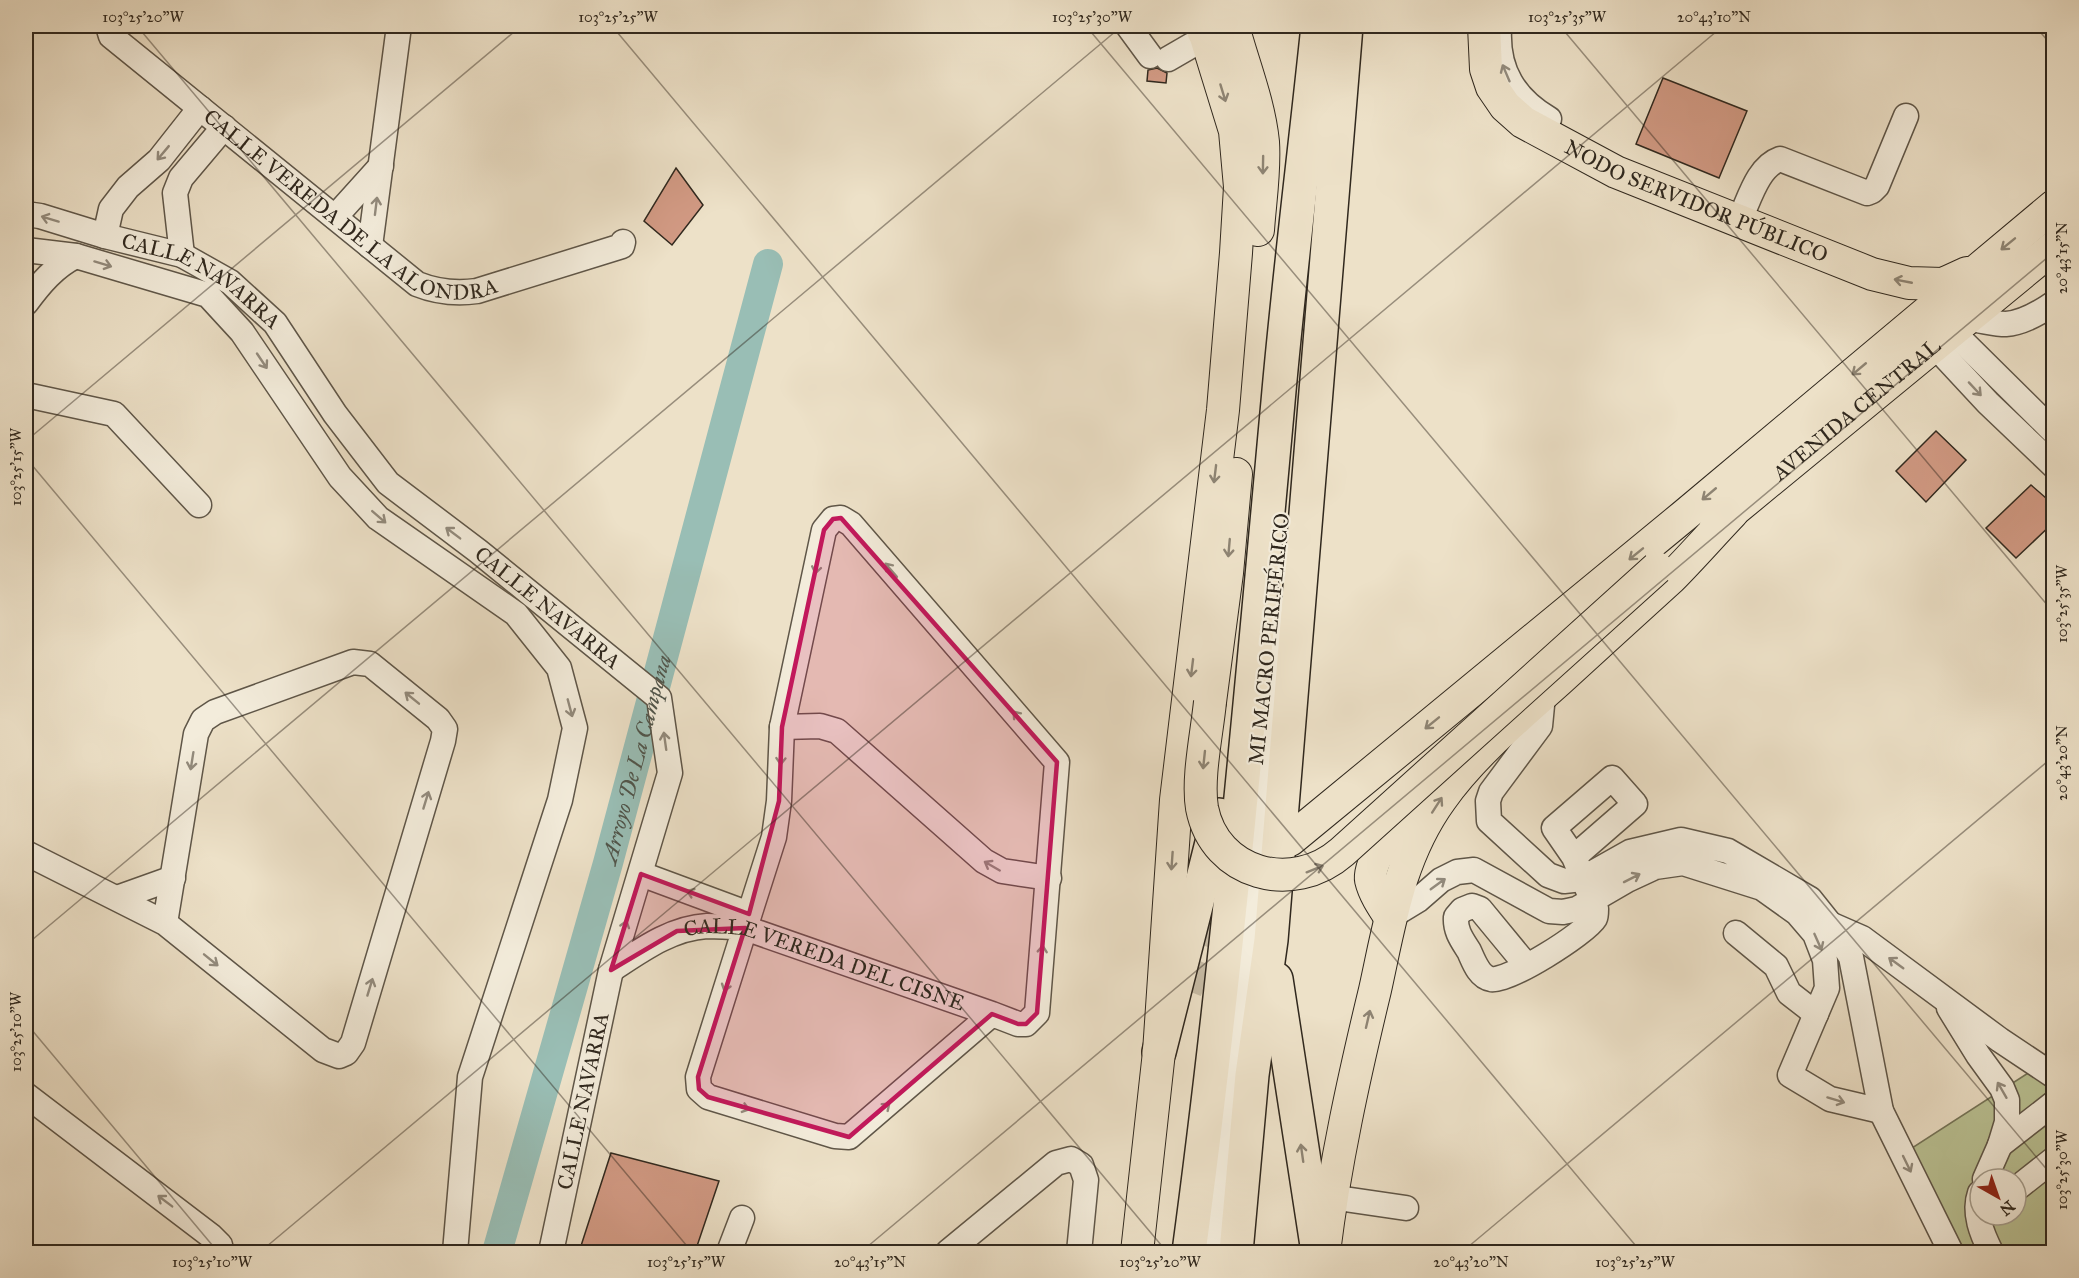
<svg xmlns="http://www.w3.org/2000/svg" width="2079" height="1278" viewBox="0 0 2079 1278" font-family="'IM FELL Great Primer',serif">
	<rect width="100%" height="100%" fill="#ede1c8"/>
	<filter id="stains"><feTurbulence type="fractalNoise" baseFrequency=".00333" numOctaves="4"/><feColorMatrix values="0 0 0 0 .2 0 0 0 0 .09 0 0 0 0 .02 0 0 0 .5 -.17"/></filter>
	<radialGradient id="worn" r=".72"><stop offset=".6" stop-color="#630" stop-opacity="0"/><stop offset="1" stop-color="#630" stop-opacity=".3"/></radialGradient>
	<!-- green -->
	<path fill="#bac294" stroke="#757559" stroke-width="1.5" fill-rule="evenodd" d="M2053,1057V1252H1946L1898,1157ZM1980,1179H2016V1215H1980Z"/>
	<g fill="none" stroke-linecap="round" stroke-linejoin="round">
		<!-- river -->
		<path stroke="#99beb5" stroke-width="30" id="s1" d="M497,1252L608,863L768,264"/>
	</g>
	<!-- building -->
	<g fill="#d29a84" stroke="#30281e" stroke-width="1.5">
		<polygon points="1157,68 1167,73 1166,83 1147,81 1148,70"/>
		<polygon points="1663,78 1747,111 1719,178 1636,144"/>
		<polygon points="676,168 703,205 672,245 644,221"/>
		<polygon points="1936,431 1966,460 1926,502 1896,471"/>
		<polygon points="2031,485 2054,505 2054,522 2016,558 1986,528"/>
		<polygon points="611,1153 719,1181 695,1252 579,1252"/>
	</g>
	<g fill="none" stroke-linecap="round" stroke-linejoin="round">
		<!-- major-tunnel -->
		<polyline stroke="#c7bca6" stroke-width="32" stroke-dasharray="32 16" stroke-linecap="butt" points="1186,990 1205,944 1233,898"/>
		<defs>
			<g id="minor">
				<path id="s2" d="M108,26L111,36L417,284C437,292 456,294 477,291L622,246L623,242"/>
				<polyline points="1128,26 1150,56"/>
				<path d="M1499,30C1497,71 1515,99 1549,119"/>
				<polyline points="1168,59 1206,37 1220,32"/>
				<path id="s3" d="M26,214L40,216L105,236L182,255L230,282L275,323L335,414L388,483L478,551L659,698L670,773L611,970L551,1252"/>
				<polyline points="335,217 381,166"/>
				<path d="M1739,221C1749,201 1757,167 1780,159L1867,193L1872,191L1877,186L1906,116"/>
				<polyline points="105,236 111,209 128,187 159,160 200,108"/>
				<polyline points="370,246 399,26"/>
				<polyline points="26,250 76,256 208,295 242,332 340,477 378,518 516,614 559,668 575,728 560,800 470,1077 455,1252"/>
				<polyline points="182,255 175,193 181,178 224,127"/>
				<path d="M26,303C40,284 55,266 76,256"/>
				<path d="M1969,319C1981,320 1994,324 2006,324C2022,323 2041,312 2054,303"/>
				<polyline points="1953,332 2054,432"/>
				<polyline points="1935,346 1988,403 2054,466"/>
				<polyline points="26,395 114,414 199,505"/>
				<polyline points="782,727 820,726 837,731 984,861 1002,871 1049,878"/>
				<polyline points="26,853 165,923 323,1050 339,1056 346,1053 353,1043 443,741 445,729 438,719 370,664 353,662 215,712 203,720 196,734 165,923"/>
				<polyline points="641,874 749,914"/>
				<polyline points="117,898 173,878"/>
				<polyline points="1390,917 1418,900 1441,880 1457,872 1474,870 1549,911 1563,912 1577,909 1627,880 1655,867 1683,863 1762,888 1797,913 1815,934 1825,960 1827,988 1790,1075 1830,1099 1881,1111 1851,957 1830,924 1810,899 1728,851 1681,840 1630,852 1582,879 1564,881 1548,875 1489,821 1488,801 1491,792 1540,726 1543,695"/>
				<polyline points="1830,924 1862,938 2000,1040 2054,1076"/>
				<polyline points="1736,933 1776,966 1789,993 1816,1014"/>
				<path d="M1527,966L1480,909L1472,906L1462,910L1456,917C1455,931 1462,940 1469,951C1474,962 1479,977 1491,979C1507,983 1586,933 1595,918C1596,916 1596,911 1596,909L1574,857L1635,804L1612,778L1554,828L1574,857"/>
				<path id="s4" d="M611,970C640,951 671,928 707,926C719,926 732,927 745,928L992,1014L1018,1024H1026L1037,1013L1057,762L851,524L841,518L833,519L824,530L782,727L779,801L774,837L745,928L698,1077L699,1089L708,1097L835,1136L849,1137L992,1014"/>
				<polyline points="1949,1008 1978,1055 2002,1088 2007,1100 2007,1122 2000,1145 1985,1179"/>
				<polyline points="26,1095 211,1236 220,1245 221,1252"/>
				<polyline points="1881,1111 1951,1252"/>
				<polyline points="2000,1145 2054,1103"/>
				<polyline points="2016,1189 2054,1159"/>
				<path d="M1980,1193C1973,1213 1982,1234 1991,1252"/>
				<polyline points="1317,1195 1406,1208"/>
				<polyline points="729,1252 742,1218"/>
				<polyline points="948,1252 1056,1163 1071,1159 1081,1165 1086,1180 1079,1252"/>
				<polyline points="1216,1252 1282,610"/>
			</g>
			<g id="major">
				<path d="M1233,26C1243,64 1259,102 1263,142C1265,171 1260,201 1258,230"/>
				<path id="s5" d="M1484,26L1486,69L1492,87L1505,106L1523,122L1616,172L1872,274L1909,283L1943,284L1967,273"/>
				<path id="s6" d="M1716,525L2054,247"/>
				<polyline points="1210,702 1227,573 1236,474"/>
				<polyline points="1290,840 1685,515 2054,206"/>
				<path d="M1390,917C1382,905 1374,893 1371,880C1367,861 1406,808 1417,790"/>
				<polyline points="1137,1252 1159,1052 1176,800 1223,410 1236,253 1240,187 1235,131 1206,37 1201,26"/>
				<path d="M1324,1252C1335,1163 1354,1077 1375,990C1390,922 1399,857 1441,799C1472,755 1519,716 1559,680C1596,646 1633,613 1670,579C1691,558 1711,535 1732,513"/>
			</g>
			<g id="highway">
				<polyline points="1276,979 1318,1252"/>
				<polyline points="1159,1052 1219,815"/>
				<path d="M1189,1252C1227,970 1252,686 1278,402C1289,276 1305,151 1318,26"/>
				<polyline points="1236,1252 1252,1075 1271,940 1346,26"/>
			</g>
		</defs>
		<!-- minor casing -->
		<use href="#minor" stroke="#5f5648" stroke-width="27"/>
		<!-- major casing -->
		<use href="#major" stroke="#30281e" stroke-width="34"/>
		<!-- highway casing -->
		<use href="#highway" stroke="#30281e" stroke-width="36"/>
		<!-- minor -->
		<use href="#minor" stroke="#f3ecdb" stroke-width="24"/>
		<!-- major -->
		<use href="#major" stroke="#ede1c8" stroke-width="32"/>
		<!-- highway -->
		<use href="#highway" stroke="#ede1c8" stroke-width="33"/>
		<defs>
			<path id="major-bridge" d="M1210,702C1207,733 1197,778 1202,808C1215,875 1293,895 1342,852L1657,568"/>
		</defs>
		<!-- major-bridge casing -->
		<use href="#major-bridge" stroke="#30281e" stroke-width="34" stroke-linecap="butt"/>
		<!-- major-bridge -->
		<use href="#major-bridge" stroke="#ede1c8" stroke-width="32"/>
	</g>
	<!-- one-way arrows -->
	<defs><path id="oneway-shaft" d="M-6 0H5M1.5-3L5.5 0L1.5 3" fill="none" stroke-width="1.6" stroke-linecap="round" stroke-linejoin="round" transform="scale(1.5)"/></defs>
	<g stroke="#928a7c">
		<use href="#oneway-shaft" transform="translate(1506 73) rotate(-113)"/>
		<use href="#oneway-shaft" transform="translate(163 153) rotate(130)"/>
		<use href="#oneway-shaft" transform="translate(376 206) rotate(-83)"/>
		<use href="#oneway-shaft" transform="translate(50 219) rotate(-163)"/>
		<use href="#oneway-shaft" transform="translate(103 264) rotate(17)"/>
		<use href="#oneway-shaft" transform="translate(262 361) rotate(56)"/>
		<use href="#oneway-shaft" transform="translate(1975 389) rotate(47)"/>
		<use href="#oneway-shaft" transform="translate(379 517) rotate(41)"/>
		<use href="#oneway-shaft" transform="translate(453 533) rotate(-143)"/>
		<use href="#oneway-shaft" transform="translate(817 565) rotate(102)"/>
		<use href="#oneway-shaft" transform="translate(891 570) rotate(-131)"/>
		<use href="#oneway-shaft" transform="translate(412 698) rotate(-141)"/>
		<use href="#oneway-shaft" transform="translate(570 708) rotate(75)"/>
		<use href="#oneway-shaft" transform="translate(1019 718) rotate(-131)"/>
		<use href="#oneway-shaft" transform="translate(665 741) rotate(-98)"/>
		<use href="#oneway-shaft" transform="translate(781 756) rotate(92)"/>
		<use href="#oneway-shaft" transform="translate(192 761) rotate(99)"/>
		<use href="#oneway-shaft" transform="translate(426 800) rotate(-73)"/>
		<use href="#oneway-shaft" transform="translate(992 866) rotate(-150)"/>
		<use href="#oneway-shaft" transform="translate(1632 878) rotate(-27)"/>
		<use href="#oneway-shaft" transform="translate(1438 884) rotate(-36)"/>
		<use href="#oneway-shaft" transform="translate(695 894) rotate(-160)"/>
		<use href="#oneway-shaft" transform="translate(624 929) rotate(-73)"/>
		<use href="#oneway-shaft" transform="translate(1818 942) rotate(66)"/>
		<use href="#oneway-shaft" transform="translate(1042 954) rotate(-85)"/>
		<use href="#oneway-shaft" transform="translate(211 960) rotate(39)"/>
		<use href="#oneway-shaft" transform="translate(1896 963) rotate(-144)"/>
		<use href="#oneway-shaft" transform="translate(727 983) rotate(108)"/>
		<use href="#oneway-shaft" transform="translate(370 987) rotate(-73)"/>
		<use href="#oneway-shaft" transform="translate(2002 1090) rotate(-120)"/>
		<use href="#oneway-shaft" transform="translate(1836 1100) rotate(17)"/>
		<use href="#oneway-shaft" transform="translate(741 1107) rotate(17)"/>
		<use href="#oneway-shaft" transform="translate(883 1109) rotate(-41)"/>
		<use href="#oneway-shaft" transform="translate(1907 1164) rotate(64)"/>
		<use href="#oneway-shaft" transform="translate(165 1201) rotate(-143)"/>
	</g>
	<g stroke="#8e8473">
		<use href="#oneway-shaft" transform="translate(1223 93) rotate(73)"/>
		<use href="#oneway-shaft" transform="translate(1263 165) rotate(91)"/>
		<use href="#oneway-shaft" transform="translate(2008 244) rotate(141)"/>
		<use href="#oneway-shaft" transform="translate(1903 281) rotate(-169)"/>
		<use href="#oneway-shaft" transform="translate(1859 369) rotate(140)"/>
		<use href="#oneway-shaft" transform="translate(1215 474) rotate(97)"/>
		<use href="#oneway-shaft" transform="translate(1709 494) rotate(140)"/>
		<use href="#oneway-shaft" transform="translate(1229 548) rotate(95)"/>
		<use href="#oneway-shaft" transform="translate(1636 554) rotate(141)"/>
		<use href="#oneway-shaft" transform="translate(1192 668) rotate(97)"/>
		<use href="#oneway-shaft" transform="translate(1432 723) rotate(141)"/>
		<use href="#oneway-shaft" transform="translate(1204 760) rotate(96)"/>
		<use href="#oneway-shaft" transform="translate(1437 805) rotate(-57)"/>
		<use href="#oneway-shaft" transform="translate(1172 861) rotate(94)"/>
		<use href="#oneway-shaft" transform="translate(1315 869) rotate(-22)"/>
		<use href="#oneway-shaft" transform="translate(1368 1019) rotate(-77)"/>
		<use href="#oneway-shaft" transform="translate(1302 1153) rotate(-98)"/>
	</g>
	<!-- marked area -->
	<path fill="#c2185b" fill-opacity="0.2" stroke="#c2185b" stroke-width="4.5" stroke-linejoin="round" d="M841,518L1057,762L1037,1013L1026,1024H1018L992,1014L849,1137L708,1097L699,1089L698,1077L745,928L677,931L611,970L641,874L749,914L779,801L782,727L824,530L833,519Z"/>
	<!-- ticks -->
	<path fill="none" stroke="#30281e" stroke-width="1.5" stroke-opacity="0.45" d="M137,26L1167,1252M612,26L1641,1252M1086,26L2054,1178M1560,26L2054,613M2035,26L2054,48M26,441L521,26M26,458L692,1252M26,945L1122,26M26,1023L218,1252M260,1252L1723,26M861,1252L2054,252M1462,1252L2054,756"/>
	<g text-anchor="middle" stroke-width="4.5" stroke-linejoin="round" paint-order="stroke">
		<!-- street labels -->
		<g font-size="21" fill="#30281e" stroke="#f3ecdb">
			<text dy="7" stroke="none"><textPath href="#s2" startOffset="310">CALLE VEREDA DE LA ALONDRA</textPath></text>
			<text dy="7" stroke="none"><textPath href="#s5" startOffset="300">NODO SERVIDOR PÚBLICO</textPath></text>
			<text dy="7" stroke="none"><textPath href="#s3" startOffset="190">CALLE NAVARRA</textPath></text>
			<text dy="7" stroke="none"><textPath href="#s6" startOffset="182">AVENIDA CENTRAL</textPath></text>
			<text dy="7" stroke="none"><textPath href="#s3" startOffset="676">CALLE NAVARRA</textPath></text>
			<text transform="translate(1269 639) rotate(-84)" y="7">MI MACRO PERIFÉRICO</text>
			<text dy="7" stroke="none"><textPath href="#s4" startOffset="230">CALLE VEREDA DEL CISNE</textPath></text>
			<text transform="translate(583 1101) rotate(-78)" y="7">CALLE NAVARRA</text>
		</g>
		<!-- water labels -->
		<g font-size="22" font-style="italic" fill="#50554b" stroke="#f3ecdb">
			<text dy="8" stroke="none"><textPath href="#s1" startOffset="512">Arroyo De La Campana</textPath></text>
		</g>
	</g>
	<!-- margin -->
	<rect width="2079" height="1278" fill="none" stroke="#ede1c8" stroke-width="66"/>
	<!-- north arrow -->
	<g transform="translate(1998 1197) rotate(140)"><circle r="28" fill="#f3ecdb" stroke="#a59e8f" stroke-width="1.5"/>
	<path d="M0-4.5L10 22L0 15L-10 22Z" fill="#8f2418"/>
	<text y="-9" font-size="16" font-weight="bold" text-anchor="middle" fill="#30281e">N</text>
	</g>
	<rect x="33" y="33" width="2013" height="1212" fill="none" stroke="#30281e" stroke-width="2"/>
	<g font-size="15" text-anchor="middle" fill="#30281e">
		<text x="143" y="22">103°25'20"W</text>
		<text x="618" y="22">103°25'25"W</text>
		<text x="1092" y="22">103°25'30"W</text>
		<text x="1567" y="22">103°25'35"W</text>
		<text x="1714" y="22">20°43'10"N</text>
		<text transform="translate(2062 258) rotate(-90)" y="5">20°43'15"N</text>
		<text transform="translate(16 467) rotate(-90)" y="5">103°25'15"W</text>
		<text transform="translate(2062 604) rotate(-90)" y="5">103°25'35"W</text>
		<text transform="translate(2062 763) rotate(-90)" y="5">20°43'20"N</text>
		<text transform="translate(16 1032) rotate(-90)" y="5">103°25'10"W</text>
		<text transform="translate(2062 1170) rotate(-90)" y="5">103°25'30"W</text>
		<text x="212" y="1267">103°25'10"W</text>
		<text x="686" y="1267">103°25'15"W</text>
		<text x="870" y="1267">20°43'15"N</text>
		<text x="1160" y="1267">103°25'20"W</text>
		<text x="1471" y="1267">20°43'20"N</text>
		<text x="1635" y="1267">103°25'25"W</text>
	</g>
	<rect width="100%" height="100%" filter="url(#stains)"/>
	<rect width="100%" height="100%" fill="url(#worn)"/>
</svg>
